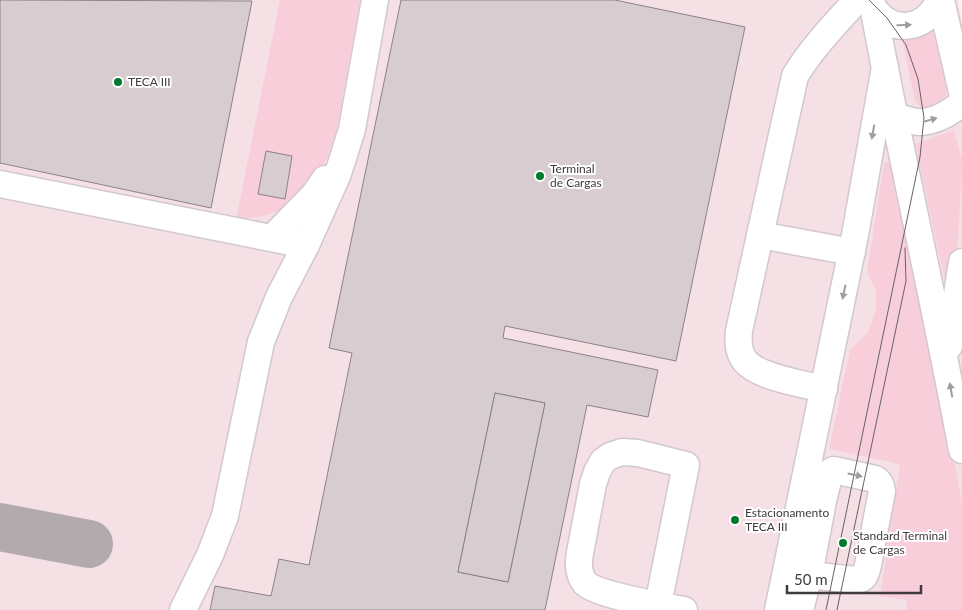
<svg xmlns="http://www.w3.org/2000/svg" width="962" height="610" viewBox="0 0 962 610" font-family="Lato,sans-serif">
	<rect width="100%" height="100%" fill="#fdf1f4"/>
	<!-- built -->
	<polygon fill="#f4e0e5" points="0,0 958,0 962,25 962,610 0,610"/>
	<!-- green -->
	<g fill="#f9cedb" fill-rule="evenodd">
		<path d="M280,0H360L337,129L327,158L318,175L293,204L278,211L260,217L236,220ZM266,151L292,156L285,199L258,194Z"/>
		<polygon points="935,26 947,93 941,106 926,111 915,101 902,38"/>
		<polygon points="954,130 962,160 962,171 956,272 950,279 944,276 915,144"/>
		<polygon points="894,161 902,166 962,505 962,610 906,610 907,600 880,596 900,464 829,449 850,350 868,332 876,310 876,291 867,272 884,163"/>
	</g>
	<g fill="none" stroke-linecap="round" stroke-linejoin="round">
		<!-- taxiway -->
		<polyline stroke="#b2aaac" stroke-width="48" points="0,527 89,544"/>
	</g>
	<!-- building -->
	<g fill="#d7cccf" stroke="#8c8285" fill-rule="evenodd">
		<polygon points="0,0 252,1 211,208 0,163"/>
		<path d="M401,0H615L745,27L676,361L505,326L503,338L658,370L648,417L587,405L545,610H210L215,586L271,596L279,559L309,565L352,353L329,348ZM495,393L545,403L508,582L458,572Z"/>
		<polygon points="266,151 292,156 285,199 258,194"/>
		<polygon points="495,393 545,403 508,582 458,572"/>
	</g>
	<g fill="none" stroke-linecap="round" stroke-linejoin="round">
		<defs>
			<g id="minor">
				<polyline points="941,0 962,92"/>
				<path d="M871,3C886,35 926,33 939,0"/>
				<path d="M874,11C901,158 935,303 962,450"/>
				<path d="M895,116C903,118 913,123 922,122C937,121 951,112 962,103"/>
				<polyline points="0,184 306,245"/>
				<polyline points="760,235 852,252"/>
				<polyline points="272,238 314,195 325,179"/>
				<polyline points="949,346 962,262"/>
				<path d="M824,389C803,384 758,377 745,361C738,352 738,342 739,331L795,76C811,49 836,23 857,0"/>
				<path d="M658,605L686,465L638,453L622,452L610,456L603,461L597,472L593,484L580,553C578,563 578,574 585,583C597,595 664,606 684,610"/>
				<polyline points="183,610 210,555 225,516 261,342 279,297 306,245 337,176 343,158 352,129 375,0"/>
				<polyline points="778,610 855,235 885,67"/>
				<path d="M800,610L809,575L823,501L830,472L834,470L875,479C880,482 881,485 882,491L868,565C866,573 865,580 856,580L809,575"/>
			</g>
		</defs>
		<!-- minor casing -->
		<use href="#minor" stroke="#d3c8cb" stroke-width="29"/>
		<!-- minor -->
		<use href="#minor" stroke="#fff" stroke-width="26"/>
		<!-- tram -->
		<g stroke="#686263" stroke-width="1">
			<polyline points="826,610 920,157 924,118 918,79 906,45 887,18 869,0"/>
			<polyline points="837,610 906,281 905,248"/>
		</g>
	</g>
	<!-- one-way arrows -->
	<defs><path id="oneway-solid" d="M-6-.8H1V-3.2L6.5 0L1 3.2V.8H-6Z" transform="scale(1.25)"/></defs>
	<g fill="#a09d9e">
		<use href="#oneway-solid" transform="translate(904 25) rotate(-1)"/>
		<use href="#oneway-solid" transform="translate(930 120) rotate(-16)"/>
		<use href="#oneway-solid" transform="translate(873 132) rotate(100)"/>
		<use href="#oneway-solid" transform="translate(844 292) rotate(102)"/>
		<use href="#oneway-solid" transform="translate(951 390) rotate(-100)"/>
		<use href="#oneway-solid" transform="translate(855 475) rotate(12)"/>
	</g>
	<!-- markers -->
	<g fill="#01792f" stroke="#fff" stroke-width="2">
		<circle cx="118" cy="82" r="5"/>
		<circle cx="540" cy="176" r="5"/>
		<circle cx="735" cy="520" r="5"/>
		<circle cx="843" cy="543" r="5"/>
	</g>
	<g text-anchor="middle" stroke-width="4" stroke-linejoin="round" paint-order="stroke">
		<!-- poi labels -->
		<g font-size="12" fill="#403b3c" stroke="#fff" text-anchor="start">
			<text x="128" y="86">TECA III</text>
			<text x="550" y="173">Terminal<tspan x="550" dy="14">de Cargas</tspan></text>
			<text x="745" y="517">Estacionamento<tspan x="745" dy="14">TECA III</tspan></text>
			<text x="853" y="540">Standard Terminal<tspan x="853" dy="14">de Cargas</tspan></text>
		</g>
	</g>
	<!-- scale -->
	<path d="M787 585v8h134v-8" fill="none" stroke="#403b3c" stroke-width="2.5"/>
	<text x="794" y="585" font-size="15" fill="#403b3c" stroke="#ffffff" stroke-width="4" paint-order="stroke">50 m</text>
</svg>
